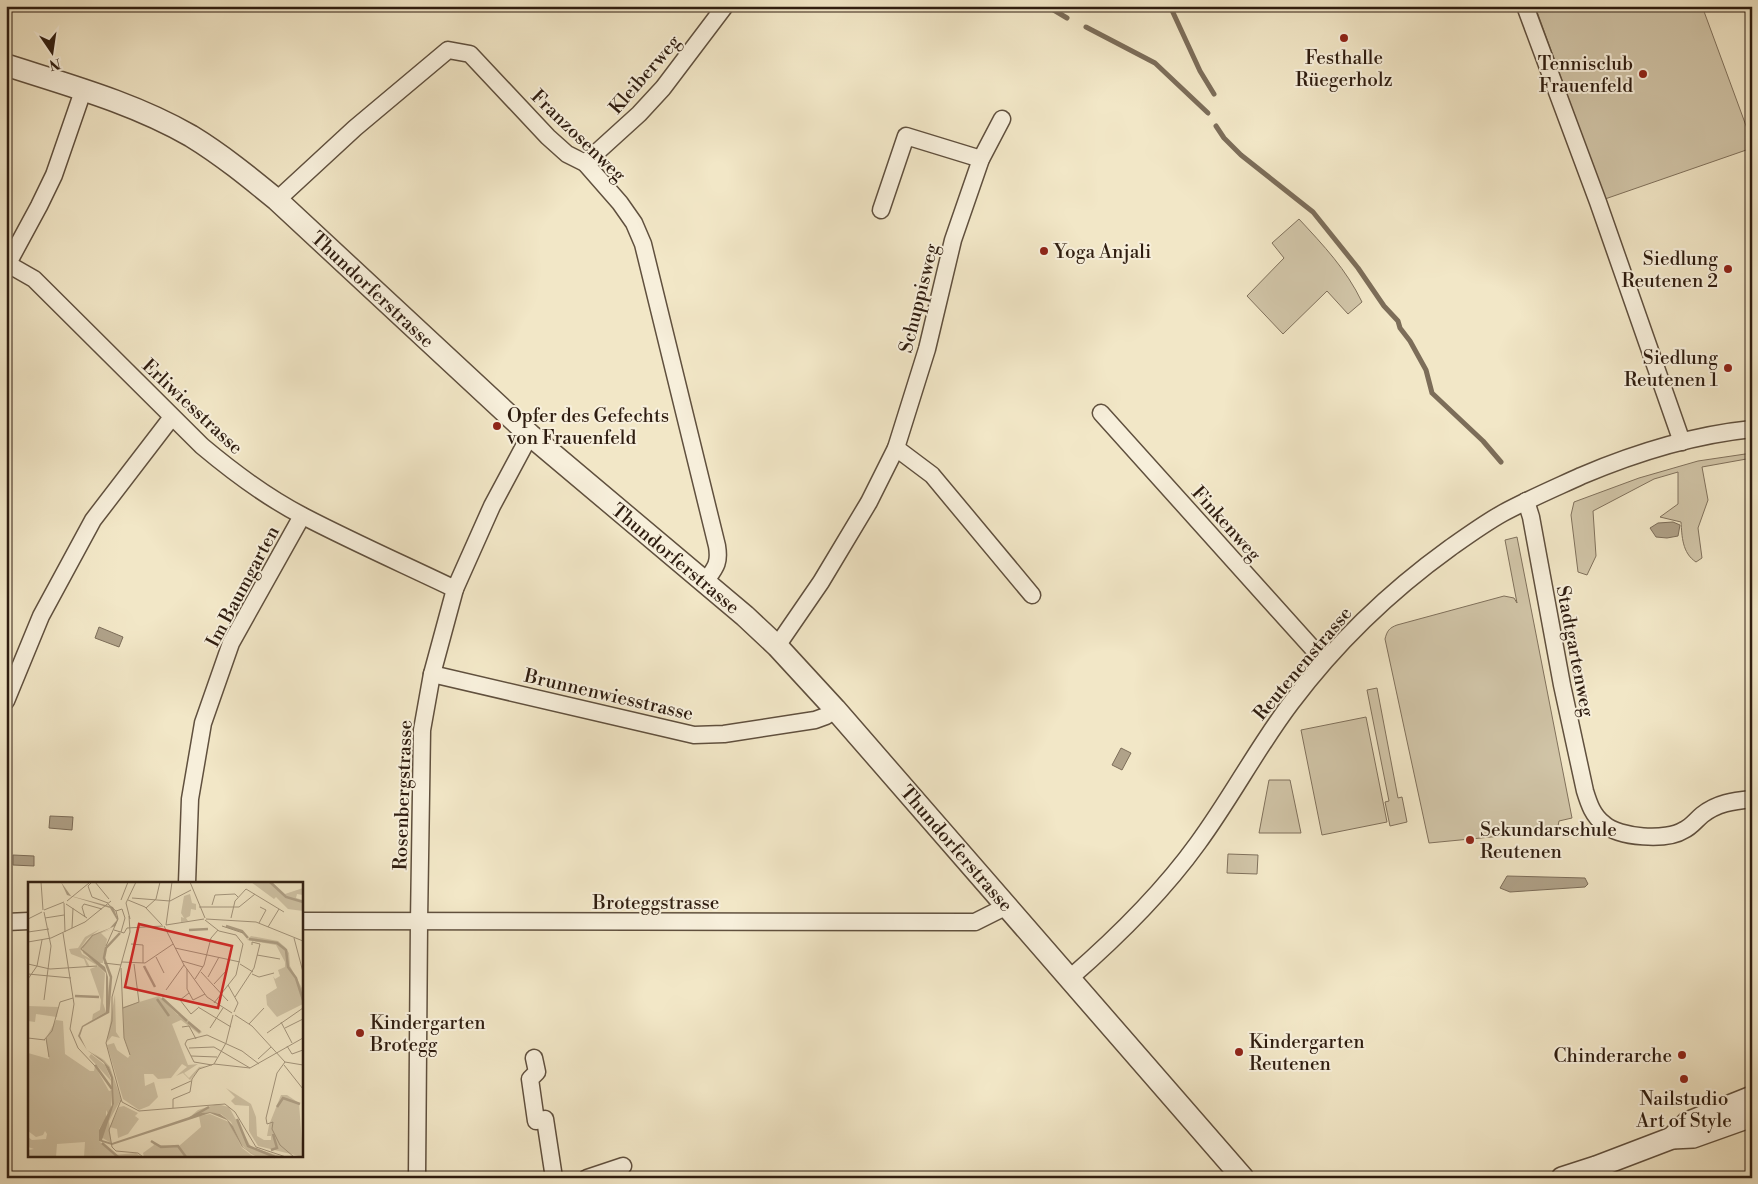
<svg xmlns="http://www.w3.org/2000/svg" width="1758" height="1184" viewBox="0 0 1758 1184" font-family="'Libre Bodoni',serif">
	<rect width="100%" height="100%" fill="#f2e7c7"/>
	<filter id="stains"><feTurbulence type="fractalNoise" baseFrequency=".004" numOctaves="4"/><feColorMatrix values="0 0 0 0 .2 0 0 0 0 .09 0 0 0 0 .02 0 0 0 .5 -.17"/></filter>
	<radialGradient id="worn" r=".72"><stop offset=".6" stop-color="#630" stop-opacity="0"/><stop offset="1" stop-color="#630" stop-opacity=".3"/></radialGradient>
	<!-- green -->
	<g fill="#d1c5a8" stroke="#80715c">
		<polygon points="1535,6 1702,6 1752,142 1752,148 1605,199"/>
		<path d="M1299,219C1324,246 1346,269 1362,302L1348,314L1327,291L1283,334L1247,296L1284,258L1272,243Z"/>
		<path d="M1752,453V458L1702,467L1708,500L1698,528L1702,558L1696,562C1682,553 1682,536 1681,522L1660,517L1678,504V472L1654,479L1593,511L1596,556L1587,575L1578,572L1571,515L1574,502L1639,478L1698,461Z"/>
		<path d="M1517,537L1572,818L1559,821L1558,826L1553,831L1429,843L1385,639C1387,631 1389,628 1397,625L1504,596L1514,598L1517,603L1505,540Z"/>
		<polygon points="1377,688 1398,798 1402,797 1407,822 1390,826 1385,802 1389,801 1367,690"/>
		<polygon points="1366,717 1387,822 1322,835 1301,730"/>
		<polygon points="1269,780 1290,780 1301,833 1259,833"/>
		<polygon points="1228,854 1258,855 1257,874 1227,873"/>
	</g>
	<!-- water -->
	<g fill="#b0a289" stroke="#7c6d59">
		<polygon points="1673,522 1680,525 1678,536 1667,538 1656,537 1650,528 1658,523"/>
		<polygon points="99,627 123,637 119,647 95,638"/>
		<polygon points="1121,748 1131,753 1122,770 1112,765"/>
		<polygon points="50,816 73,817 72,830 49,828"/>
		<polygon points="13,855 34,856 34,866 13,865"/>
		<polygon points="1507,876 1585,878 1588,884 1585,887 1510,892 1500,888"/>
	</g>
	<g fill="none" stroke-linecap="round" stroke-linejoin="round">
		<!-- stream -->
		<g stroke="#7c6d59" stroke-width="5">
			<polyline points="1047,6 1067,18"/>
			<polyline points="1170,6 1200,71 1214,94"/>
			<polyline points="1086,27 1155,63 1208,113"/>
			<polyline points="1216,126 1224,138 1241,155 1313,212 1358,268 1384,306 1398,321 1400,328 1410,341 1426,370 1432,393 1483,441 1501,462"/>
		</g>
		<defs>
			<g id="minor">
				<polyline points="1525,6 1598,202 1682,442"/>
				<polyline points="585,163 639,114 663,88 725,6"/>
				<path d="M277,200L355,128L448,50L470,54L548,137L567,154L585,163L620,203L634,223L643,244L717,546C720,564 715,568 705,582"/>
				<polyline points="881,210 906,136 981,159"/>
				<path d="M6,263L34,279L202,446C233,472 266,497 303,516C353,542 405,565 455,589"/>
				<polyline points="6,267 39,206 54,175 83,91"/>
				<polyline points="1101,413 1324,661"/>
				<polyline points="896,448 932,475 1032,595"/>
				<path d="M1526,501L1531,517L1562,685L1585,791C1589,804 1593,816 1604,824C1619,838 1667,841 1684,830C1691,827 1696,820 1702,815C1717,803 1733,801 1752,799"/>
				<polyline points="777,646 821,582 869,502 896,448 927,349 953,240 981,159 1002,119"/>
				<polyline points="432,674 694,735 724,734 815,720 826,716 835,709"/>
				<polyline points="6,701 41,616 93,520 172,417"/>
				<polyline points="187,883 190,799 203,723 231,643 302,516"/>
				<polyline points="301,921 975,922 1007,906"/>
				<polyline points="6,922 29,921"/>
				<path d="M1070,978C1116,938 1162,893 1198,843C1231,798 1257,748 1291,703C1336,643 1389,592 1450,548C1467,536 1485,523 1503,513C1529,499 1555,488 1581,476C1635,453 1693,435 1752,429"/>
				<polyline points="534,1058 537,1072 530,1079 536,1121 545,1119 554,1178"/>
				<polyline points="417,1178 419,922 422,730 432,674 455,589 492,506 530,435"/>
				<polyline points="587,1178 623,1166"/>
			</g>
			<g id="tertiary">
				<path d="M6,65C68,85 134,103 191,136C222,155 249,177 277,200L530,435L745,616L777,646L835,709L1243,1178"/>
				<polyline points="1672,1138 1687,1123 1752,1097"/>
				<polyline points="1562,1178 1596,1167 1672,1138 1693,1137 1752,1116"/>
			</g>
		</defs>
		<!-- minor casing -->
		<use href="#minor" stroke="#60503e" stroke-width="19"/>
		<!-- tertiary casing -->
		<use href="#tertiary" stroke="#60503e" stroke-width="24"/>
		<!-- minor -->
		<use href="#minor" stroke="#f7efdb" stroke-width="16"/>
		<!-- tertiary -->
		<use href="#tertiary" stroke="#f7efdb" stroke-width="21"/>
	</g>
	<!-- markers -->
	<g fill="#8f2418" stroke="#f7efdb" stroke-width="2">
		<circle cx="1344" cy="38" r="5"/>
		<circle cx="1643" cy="74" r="5"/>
		<circle cx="1044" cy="251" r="5"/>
		<circle cx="1728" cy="269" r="5"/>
		<circle cx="1728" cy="368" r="5"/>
		<circle cx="497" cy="426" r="5"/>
		<circle cx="1470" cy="840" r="5"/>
		<circle cx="360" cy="1033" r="5"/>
		<circle cx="1239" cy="1052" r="5"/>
		<circle cx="1682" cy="1055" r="5"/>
		<circle cx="1684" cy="1079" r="5"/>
	</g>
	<g text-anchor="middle" stroke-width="4" stroke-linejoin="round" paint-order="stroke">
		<!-- poi labels -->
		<g font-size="19" fill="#2f1d10" stroke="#f7efdb" text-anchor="start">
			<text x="1344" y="64" text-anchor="middle">Festhalle<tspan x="1344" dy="22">Rüegerholz</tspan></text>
			<text x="1633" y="70" text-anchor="end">Tennisclub<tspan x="1633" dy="22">Frauenfeld</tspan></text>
			<text x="1054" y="258">Yoga Anjali</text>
			<text x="1718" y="265" text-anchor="end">Siedlung<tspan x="1718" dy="22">Reutenen 2</tspan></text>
			<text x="1718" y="364" text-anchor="end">Siedlung<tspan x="1718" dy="22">Reutenen 1</tspan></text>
			<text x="507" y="422">Opfer des Gefechts<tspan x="507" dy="22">von Frauenfeld</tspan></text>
			<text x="1480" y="836">Sekundarschule<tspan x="1480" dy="22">Reutenen</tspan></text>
			<text x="370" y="1029">Kindergarten<tspan x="370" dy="22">Brotegg</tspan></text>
			<text x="1249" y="1048">Kindergarten<tspan x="1249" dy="22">Reutenen</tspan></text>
			<text x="1672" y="1062" text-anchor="end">Chinderarche</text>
			<text x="1684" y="1105" text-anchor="middle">Nailstudio<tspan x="1684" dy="22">Art of Style</tspan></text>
		</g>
		<!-- street labels -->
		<g font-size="19" fill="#2f1d10" stroke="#f7efdb">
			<text transform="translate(644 74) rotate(-49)" y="7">Kleiberweg</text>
			<text transform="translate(579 135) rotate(44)" y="7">Franzosenweg</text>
			<text transform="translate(373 289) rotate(43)" y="7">Thundorferstrasse</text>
			<text transform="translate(918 298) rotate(-76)" y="7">Schuppisweg</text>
			<text transform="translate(193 406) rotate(43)" y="7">Erliwiesstrasse</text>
			<text transform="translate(1227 523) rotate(48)" y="7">Finkenweg</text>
			<text transform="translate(676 558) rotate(40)" y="7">Thundorferstrasse</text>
			<text transform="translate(242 586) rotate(-62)" y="7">Im Baumgarten</text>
			<text transform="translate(1576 651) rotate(79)" y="7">Stadtgartenweg</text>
			<text transform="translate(1302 663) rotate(-50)" y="7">Reutenenstrasse</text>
			<text transform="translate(609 694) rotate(13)" y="7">Brunnenwiesstrasse</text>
			<text transform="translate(402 795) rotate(-88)" y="7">Rosenbergstrasse</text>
			<text transform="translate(957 848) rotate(49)" y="7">Thundorferstrasse</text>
			<text x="656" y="909">Broteggstrasse</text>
		</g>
	</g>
	<!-- overview -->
	<g transform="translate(28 882)">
		<rect width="275" height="275" fill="#f2e7c7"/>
		<path d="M223,0H244L257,12L275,6V13L269,12L268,16L275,18V29L260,27L248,15L246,17ZM162,12L164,21L168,22V28L163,27L162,34L158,36L160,39L153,40V35L156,36L153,31L156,14ZM72,47L59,57L52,67L54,72L68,80L55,71V65L65,54L70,51L84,47L73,51L79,57L75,81H68L77,91L75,121L78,130L64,138L65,132L72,128L73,118L62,87L70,84L57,76L62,85H59L56,77L43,72L41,67L50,66L57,55ZM223,54L250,59L257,65L261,71L262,84L275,108V122L249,135L239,123L238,113L249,106L245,94L247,97L252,94L250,88L257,85V80L248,63L219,58ZM87,112L88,150L92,156L84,154L79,160ZM131,114L150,133H154L174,150L171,152L153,138L144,142L160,183L170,182L156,191L161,196L171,185L179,184L172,186L162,198L155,191L148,194L159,185L154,182L143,196L130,197L125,192H116L117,204L126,200L130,215L121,224L111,228L95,217L79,163L86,161L89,168L100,176L102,173L96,156L95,125ZM0,124L30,125L29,135L8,132L7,140L0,139ZM28,138L35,139L37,172L62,189H66L67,184L81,209L84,208L83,226L80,232L78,228V236L71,247V259L86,273L108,271L114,275H56L57,260L29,262L28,275H0V268L6,267L0,265V255L4,258L18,257L19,252L17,249L15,253L8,255L0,249V171L21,177L18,156ZM65,171L76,178L82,185L93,217L81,239L83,261L73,255L86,222L85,195L81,185ZM63,172L77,183L84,200L61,175ZM198,206L223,222L228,235L229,254L236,258H243V254H239L241,243L253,213H259L271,221L275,275L230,264L221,249V224L207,223L203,219L207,215ZM189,222L201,225L223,265L255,275H230L223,272L214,263L203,240L193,232L179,230L163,234L170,228ZM96,224L110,231L107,234L111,237L100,252L90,256L89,247L82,245L91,225ZM182,232L201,240L214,266L226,275H116L115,271L126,263L123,259L132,263L151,264L173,245L171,234Z" fill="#d1c5a8"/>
		<path d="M33,0L43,14L85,25L90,37L87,44L65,54L54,67L77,85L80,95L81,131L55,145L52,154L59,168L73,177L81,185L85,195L86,222L74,258L84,261L173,231L182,230L192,232L199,237L205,244L215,265L229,275L214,265L199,238L182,231L84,263L71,259V248L84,223L83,196L76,181L59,168L50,154L54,144L78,130V91L52,67L64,53L82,46L89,38L82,26L39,13Z" fill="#b0a289"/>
		<path fill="none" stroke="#b0a289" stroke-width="2.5" d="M242,0L258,15L275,20M198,44L214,49L220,56M161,48L180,47M221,57L249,61L258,68L260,85L268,96L275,118M116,84L127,105M47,114L71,115M134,116L159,139M129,117L141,134M80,131L83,95L76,76L78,66L92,51M160,140L172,150M67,183L84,207M249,225L255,216L272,222M162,236L181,225M209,237L220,264L247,275M123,259L133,265L150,264L158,275M74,261L90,275M243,268L249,266L245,252"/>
		<path fill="none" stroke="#a4967e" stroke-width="1" d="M13,0L15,28M64,0L60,4L64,15L80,21M67,0L81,17M144,0L138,43L176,37M162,0L177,36M218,7L256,30M104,16L142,19L163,8M93,18L100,0M100,18L117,25L134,43M39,19L61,1M36,21L37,50M98,21L102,37M98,21L108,0M38,22L59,36M184,23L187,13L207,12L210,15M171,25H211L227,12M118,26L128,17L132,0M16,28L36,20M88,29L94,27L97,36L93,50M16,30L23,64L16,118M101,34L102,50L84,115V139L78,161L94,220L111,229L197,222L207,230L228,265L258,275M57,35L54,25L56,22L74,27M17,36L36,33M203,36L207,19L218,7M0,37L14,30M178,37L228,40L275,59M177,38L191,49L208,53L215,62L208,93L186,121M231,41L238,28L232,25M136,44L156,83L179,115L204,131M194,44L215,51M240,45L251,27M44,46L45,26M86,48L96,51L99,46L135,44M0,50L21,47M35,51L46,122L42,147L50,166L67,184M266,56L275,90M0,60L23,56L57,40L83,19M103,62L115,63V81M78,64L90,37L88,29L80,22M147,66L212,80M229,73L252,77M128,75L136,91M154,79L175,85M94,80L117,81L145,62M76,81L93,83M0,82L22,87L69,84M212,82L225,90M93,86L96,156L102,173M159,87V107L165,118L177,112M173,90L200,119M0,92L43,96M224,92L231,95L246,91M180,95L191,75M0,97L9,84L14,58M167,97L176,83L183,56L190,48M186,102L198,89L201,78M200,103L210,121L206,130M138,108L156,83M161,111L152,118L163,132L170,126M207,115L226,86L232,62L224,60V63M170,125L203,145M95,126L111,120L106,82M207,133L224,144L257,180L275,183M253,140L264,161M221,142L236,126M154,145L161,144L168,157M182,146L195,126M257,146L275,137M239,151L275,126M0,156L17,158M18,156L21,175M16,158L24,149L32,120L45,116M259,164L264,172L275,168M161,166L186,165L222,186M163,174L189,175M230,177L243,165M186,182L222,186L275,156M184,183L166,180L157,162L159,158L179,153L214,169L231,182M256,183L275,207M143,208L163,199M93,218L81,248L84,265L88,269L110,271L115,275M145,226V217L162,210L164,197L171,187L186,182L198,161L205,133M245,240L239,242L238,236L249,191L257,180M245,240L244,247L252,263L266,275"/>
		<path fill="#d62828" fill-opacity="0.15" stroke="#d62828" stroke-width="2.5" d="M111,42L204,64L190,126L97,105Z"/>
		<rect width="275" height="275" fill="none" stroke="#2f1d10" stroke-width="2.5"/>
	</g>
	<!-- margin -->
	<rect width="1758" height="1184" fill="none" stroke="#f2e7c7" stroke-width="25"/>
	<rect x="8" y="8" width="1743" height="1169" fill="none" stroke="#2f1d10" stroke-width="2.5"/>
	<rect x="12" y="12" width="1733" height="1159" fill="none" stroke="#2f1d10"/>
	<!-- north arrow -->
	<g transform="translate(52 52) rotate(167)" stroke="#f7efdb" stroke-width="4" paint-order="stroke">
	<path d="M0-4L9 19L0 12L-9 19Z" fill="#2f1d10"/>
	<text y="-8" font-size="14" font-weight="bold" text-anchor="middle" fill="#2f1d10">N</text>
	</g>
	<rect width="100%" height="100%" filter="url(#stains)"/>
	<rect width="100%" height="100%" fill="url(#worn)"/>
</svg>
